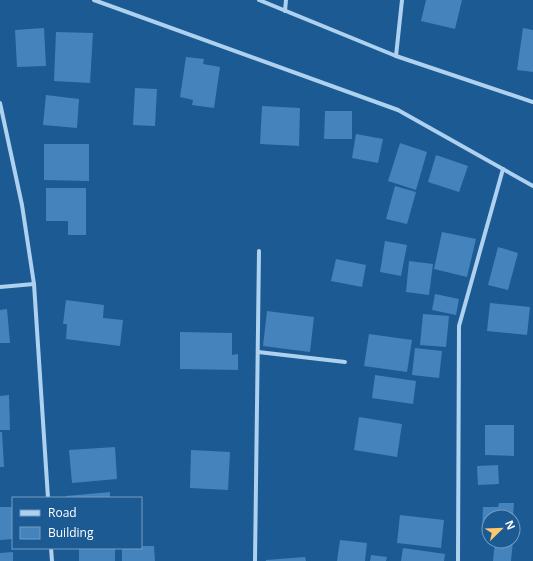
<svg xmlns="http://www.w3.org/2000/svg" width="533" height="561" viewBox="0 0 533 561" font-family="'Open Sans',sans-serif">
	<rect width="100%" height="100%" fill="#1c5a94"/>
	<!-- building -->
	<g fill="#4483bb">
		<polygon points="426,0 462,0 455,29 421,21"/>
		<polygon points="44,28 46,66 17,67 15,30"/>
		<polygon points="523,28 533,30 533,72 517,70"/>
		<polygon points="56,32 93,33 90,83 54,81"/>
		<polygon points="186,57 204,59 203,64 220,67 214,108 192,105 193,100 180,97"/>
		<polygon points="135,88 157,89 155,126 133,125"/>
		<polygon points="46,95 79,99 77,128 43,125"/>
		<polygon points="262,106 300,108 299,146 260,144"/>
		<polygon points="325,111 352,111 352,139 324,139"/>
		<polygon points="356,134 383,139 378,163 352,158"/>
		<polygon points="400,143 427,152 416,190 388,181"/>
		<polygon points="44,144 89,144 89,181 44,180"/>
		<polygon points="436,155 468,166 459,192 428,182"/>
		<polygon points="395,186 416,192 407,224 386,219"/>
		<polygon points="46,188 86,188 86,235 68,235 68,221 46,221"/>
		<polygon points="442,232 476,239 467,277 434,269"/>
		<polygon points="385,241 407,245 401,276 380,272"/>
		<polygon points="498,247 518,253 508,290 488,285"/>
		<polygon points="336,259 366,265 362,287 331,281"/>
		<polygon points="409,261 433,264 429,295 406,292"/>
		<polygon points="435,294 459,299 456,315 432,310"/>
		<polygon points="66,300 104,305 103,318 123,320 120,346 66,339 67,324 63,324"/>
		<polygon points="490,303 530,307 527,335 487,331"/>
		<polygon points="7,309 10,343 0,343 0,310"/>
		<polygon points="267,311 314,317 310,352 263,346"/>
		<polygon points="423,314 449,316 446,347 420,345"/>
		<polygon points="180,332 232,333 232,355 238,354 238,370 180,369"/>
		<polygon points="369,334 412,340 407,372 364,366"/>
		<polygon points="415,348 442,351 439,378 412,375"/>
		<polygon points="375,375 416,381 413,404 372,398"/>
		<polygon points="9,395 10,430 0,430 0,396"/>
		<polygon points="359,417 402,424 397,457 354,450"/>
		<polygon points="485,425 514,425 514,456 485,455"/>
		<polygon points="0,432 2,432 4,467 0,467"/>
		<polygon points="115,447 117,479 72,483 69,450"/>
		<polygon points="191,450 230,452 228,490 190,488"/>
		<polygon points="498,465 499,484 478,485 477,466"/>
		<polygon points="110,492 110,498 66,498 66,496"/>
		<polygon points="499,503 514,503 513,517 489,517 489,532 482,532 483,507 498,507"/>
		<polygon points="0,507 12,507 13,539 0,540"/>
		<polygon points="400,515 444,520 441,548 397,543"/>
		<polygon points="340,540 367,543 365,561 337,561"/>
		<polygon points="495,541 513,541 511,561 493,561"/>
		<polygon points="141,546 154,546 155,561 122,561 122,548 141,548"/>
		<rect x="79" y="548" width="36" height="13"/>
		<polygon points="403,548 445,554 444,561 401,561"/>
		<polygon points="13,552 13,561 0,561 0,553"/>
		<polygon points="371,555 387,557 386,561 370,561"/>
		<polygon points="305,557 306,561 266,561 266,560"/>
	</g>
	<g fill="none" stroke-linecap="round" stroke-linejoin="round">
		<!-- minor -->
		<g stroke="#aed1ef" stroke-width="4">
			<polyline points="94,0 398,110 533,186"/>
			<polyline points="259,0 396,56 533,102"/>
			<polyline points="285,11 286,0"/>
			<polyline points="396,56 402,0"/>
			<polyline points="0,103 22,205 34,284 48,498"/>
			<polyline points="0,287 34,284"/>
			<polyline points="258,352 345,362"/>
			<polyline points="51,548 52,561"/>
			<polyline points="255,561 259,251"/>
			<polyline points="458,561 459,326 503,169"/>
		</g>
	</g>
	<!-- legend -->
	<rect x="12" y="497" width="130" height="52" fill="#1c5a94" stroke="#779cbf"/>
	<rect x="20" y="510" width="20" height="6" fill="#aed1ef" stroke="#779cbf"/>
	<text x="48" y="517" font-size="12" fill="#ffffff">Road</text>
	<rect x="20" y="527" width="20" height="12" fill="#4483bb" stroke="#779cbf"/>
	<text x="48" y="537" font-size="12" fill="#ffffff">Building</text>
	<!-- north arrow -->
	<g transform="translate(501 529) rotate(67)"><circle r="19" fill="#1c5a94" stroke="#779cbf"/>
	<path d="M0-3L7 15L0 10L-7 15Z" fill="#ffc86c"/>
	<text y="-6" font-size="11" font-weight="bold" text-anchor="middle" fill="#ffffff">N</text>
	</g>
</svg>
